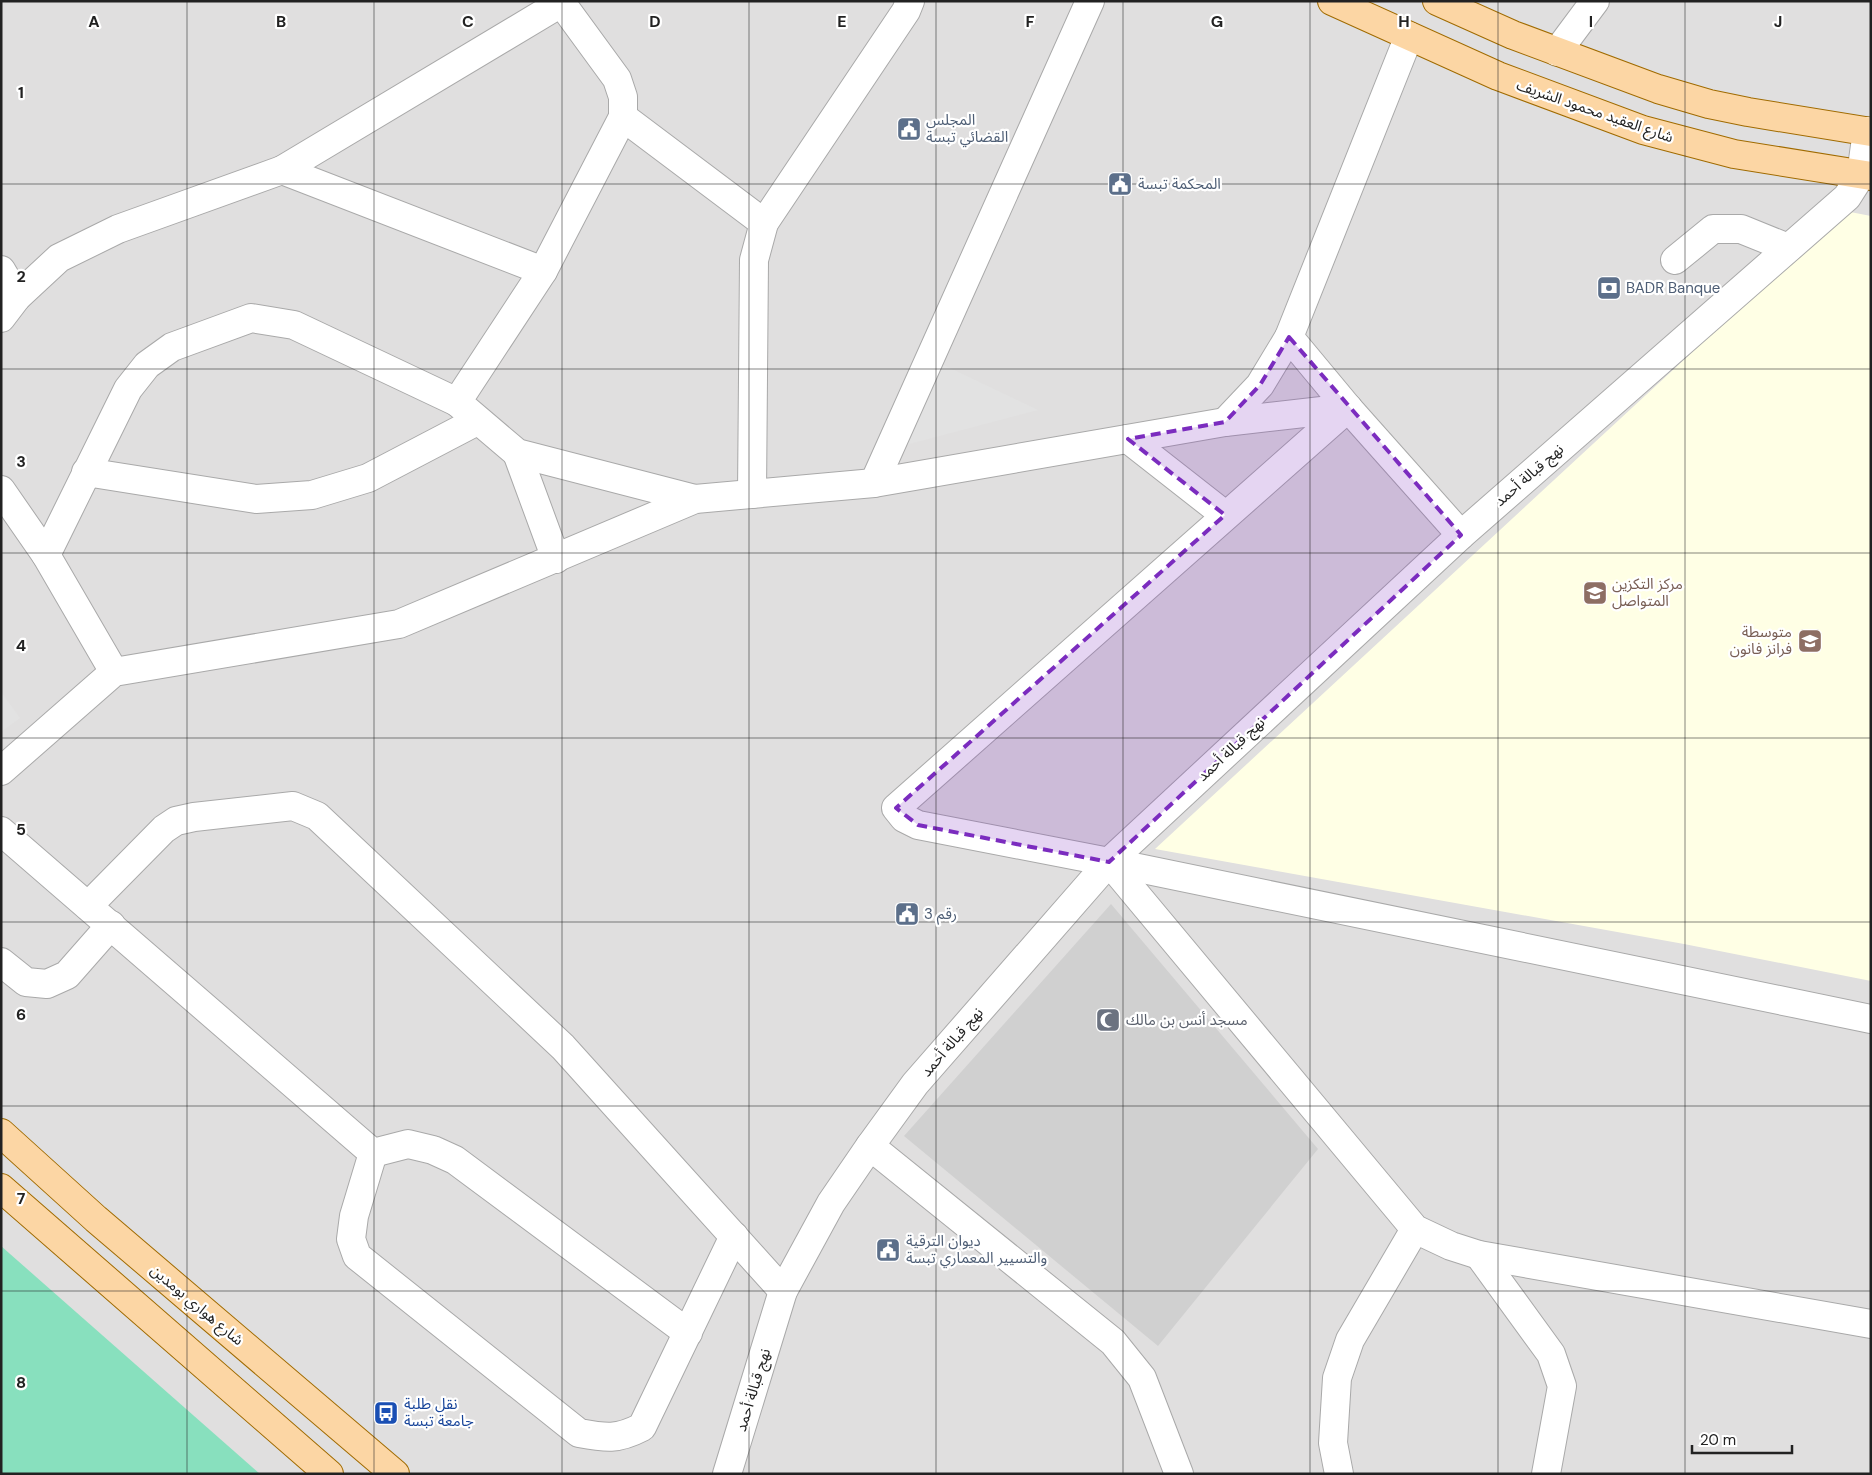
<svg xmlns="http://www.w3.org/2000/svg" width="1872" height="1475" viewBox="0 0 1872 1475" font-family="'DM Sans','Noto Sans Arabic',sans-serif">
	<rect width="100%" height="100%" fill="#f2efe9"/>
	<!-- residential -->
	<rect fill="#e0dfdf" x="1" y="1" width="1870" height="1473"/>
	<!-- education -->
	<polygon fill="#ffffe5" points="1845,211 1871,216 1871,981 1684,944 1155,849"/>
	<!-- religious -->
	<polygon fill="#d0d0d0" points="1111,904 1318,1149 1158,1346 904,1136"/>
	<!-- pitch -->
	<polygon fill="#88e0be" points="1,1246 260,1474 1,1474"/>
	<!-- parking -->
	<g fill="#e2e2e2">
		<polygon points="933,360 1038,410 898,447"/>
		<polygon points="1,692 20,718 1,732"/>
	</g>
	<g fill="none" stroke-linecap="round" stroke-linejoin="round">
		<defs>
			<g id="minor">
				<polyline points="560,1 617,79 623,97 623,117 543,271 457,402 517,453 695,499"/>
				<polyline points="1409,36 1289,337 1348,408 1461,535"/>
				<polyline points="1557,52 1595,1"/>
				<polyline points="623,117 764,223"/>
				<polyline points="1675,260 1713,229 1741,229 1788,248"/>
				<polyline points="1,270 17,297"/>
				<polyline points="543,271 282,170 561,3"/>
				<polyline points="1,318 17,297 59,258 118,229 282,170"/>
				<polyline points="1348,408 896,808 904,818 918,825 1109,862 1871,1019"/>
				<polyline points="1225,422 1260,385 1289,337"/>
				<polyline points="1128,439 1225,515"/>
				<polyline points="517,453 556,559"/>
				<polyline points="86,472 256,499 312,495 368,478 477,421"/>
				<polyline points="874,483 1090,1"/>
				<polyline points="1,490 46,555 114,672"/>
				<polyline points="752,494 754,260 764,223 906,11 910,1"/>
				<polyline points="46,555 128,389 147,365 172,347 251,318 294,325 457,402"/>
				<polyline points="1,771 114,672 399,624 695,499 874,483 1225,422 1348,408"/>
				<polyline points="1,831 373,1153"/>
				<polyline points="1109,862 1415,1229 1451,1246 1479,1255 1871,1324"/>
				<polyline points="88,906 164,829 176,821 194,817 293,806 317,816 563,1047 783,1291"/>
				<polyline points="1,962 26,982 47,984 67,975 111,925"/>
				<polyline points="870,1146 1113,1342 1142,1378 1179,1474"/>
				<path d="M373,1153L354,1216L351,1239L357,1256L579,1433C606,1438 617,1440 642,1427L734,1236"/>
				<polyline points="373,1153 408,1144 433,1150 455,1160 688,1333"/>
				<polyline points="1479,1255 1551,1354 1562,1386 1546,1474"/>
				<polyline points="727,1474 783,1291 831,1203 870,1146 915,1084 1109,862 1461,535 1847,197 1861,175 1867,131"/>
				<polyline points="1339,1474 1333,1443 1337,1378 1350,1340 1415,1229"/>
			</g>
			<g id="major">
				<polyline points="1332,1 1498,76 1643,130 1734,154 1871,176"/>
				<polyline points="1437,1 1513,35 1658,89 1709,104 1748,112 1871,132"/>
				<polyline points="1,1133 96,1219 395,1474"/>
				<polyline points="1,1188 329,1474"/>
			</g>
		</defs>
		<!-- minor casing -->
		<use href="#minor" stroke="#a9a9a9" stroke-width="30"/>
		<!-- major casing -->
		<use href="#major" stroke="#a06b00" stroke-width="30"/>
		<!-- minor -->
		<use href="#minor" stroke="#fff" stroke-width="28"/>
		<!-- major -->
		<use href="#major" stroke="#fcd6a4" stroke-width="28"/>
	</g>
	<!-- marked area -->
	<path fill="#7b2cbf" fill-opacity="0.2" stroke="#7b2cbf" stroke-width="4" stroke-dasharray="10 6" stroke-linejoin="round" d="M1289,337L1461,535L1109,862L918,825L896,808L1225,515L1128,439L1225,422L1260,385Z"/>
	<!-- grid -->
	<path fill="none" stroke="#222" stroke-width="1" stroke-opacity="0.55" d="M187,1V1474M374,1V1474M562,1V1474M749,1V1474M936,1V1474M1123,1V1474M1310,1V1474M1498,1V1474M1685,1V1474M1,184H1871M1,369H1871M1,553H1871M1,738H1871M1,922H1871M1,1106H1871M1,1291H1871"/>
	<!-- icons -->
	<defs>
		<symbol id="civic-square" viewBox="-11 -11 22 22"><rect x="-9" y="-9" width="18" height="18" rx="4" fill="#5c6f8a" stroke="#fff"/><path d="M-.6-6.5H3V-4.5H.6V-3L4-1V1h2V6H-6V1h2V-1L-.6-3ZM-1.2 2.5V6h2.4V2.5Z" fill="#fff"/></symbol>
		<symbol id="bank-square" viewBox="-11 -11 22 22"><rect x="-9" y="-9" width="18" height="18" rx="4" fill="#5c6f8a" stroke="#fff"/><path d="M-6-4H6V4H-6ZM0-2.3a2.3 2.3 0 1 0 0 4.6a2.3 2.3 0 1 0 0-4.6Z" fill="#fff"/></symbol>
		<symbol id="university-square" viewBox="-11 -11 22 22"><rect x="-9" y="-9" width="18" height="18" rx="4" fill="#8d6e63" stroke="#fff"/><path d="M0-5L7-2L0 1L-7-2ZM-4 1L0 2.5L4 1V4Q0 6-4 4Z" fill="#fff"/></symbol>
		<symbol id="school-square" viewBox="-11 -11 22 22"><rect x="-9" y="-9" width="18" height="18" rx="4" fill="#8d6e63" stroke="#fff"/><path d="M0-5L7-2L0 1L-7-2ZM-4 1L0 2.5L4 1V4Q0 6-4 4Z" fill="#fff"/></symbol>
		<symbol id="mosque-square" viewBox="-11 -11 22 22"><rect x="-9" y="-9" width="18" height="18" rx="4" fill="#6b7280" stroke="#fff"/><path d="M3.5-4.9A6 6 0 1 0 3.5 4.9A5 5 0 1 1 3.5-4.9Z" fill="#fff"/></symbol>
		<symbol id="bus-square" viewBox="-11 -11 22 22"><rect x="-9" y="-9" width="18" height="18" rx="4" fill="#1a4fb4" stroke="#fff"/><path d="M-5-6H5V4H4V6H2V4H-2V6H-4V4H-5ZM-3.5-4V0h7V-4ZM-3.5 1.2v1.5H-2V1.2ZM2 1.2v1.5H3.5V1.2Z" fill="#fff"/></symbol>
	</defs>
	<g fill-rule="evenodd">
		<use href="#civic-square" x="895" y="115" width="28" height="28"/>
		<use href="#civic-square" x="1106" y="170" width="28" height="28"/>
		<use href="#bank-square" x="1595" y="274" width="28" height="28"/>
		<use href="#university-square" x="1581" y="579" width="28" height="28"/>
		<use href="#school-square" x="1796" y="627" width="28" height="28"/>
		<use href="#civic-square" x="893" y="900" width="28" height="28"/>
		<use href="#mosque-square" x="1094" y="1006" width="28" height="28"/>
		<use href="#civic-square" x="874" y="1236" width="28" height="28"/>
		<use href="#bus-square" x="372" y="1399" width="28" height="28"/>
	</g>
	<g text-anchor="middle" stroke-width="4.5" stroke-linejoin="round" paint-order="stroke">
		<!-- street labels -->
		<g font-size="15" fill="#222" stroke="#fff">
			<text transform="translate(1595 111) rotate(19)" y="5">شارع العقيد محمود الشريف</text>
			<text transform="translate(1529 475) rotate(-41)" y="5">نهج قبالة أحمد</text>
			<text transform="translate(1231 749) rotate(-43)" y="5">نهج قبالة أحمد</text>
			<text transform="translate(952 1042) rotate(-49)" y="5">نهج قبالة أحمد</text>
			<text transform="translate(197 1305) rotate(40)" y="5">شارع هواري بومدين</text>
			<text transform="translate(753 1390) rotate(-73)" y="5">نهج قبالة أحمد</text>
		</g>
		<!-- service labels -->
		<g font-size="15" fill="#4e5e75" stroke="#fff" text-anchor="start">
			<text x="926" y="125">المجلس<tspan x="926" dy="17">القضائي تبسة</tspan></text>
			<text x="1138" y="189">المحكمة تبسة</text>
			<text x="1626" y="293">BADR Banque</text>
			<text x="924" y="919">رقم 3</text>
			<text x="906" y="1246">ديوان الترقية<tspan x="906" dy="17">والتسيير المعماري تبسة</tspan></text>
		</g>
		<!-- education labels -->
		<g font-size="15" fill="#785e54" stroke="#fff" text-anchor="start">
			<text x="1612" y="589">مركز التكزين<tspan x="1612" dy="17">المتواصل</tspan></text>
			<text x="1792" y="637" text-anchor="end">متوسطة<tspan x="1792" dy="17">فرانز فانون</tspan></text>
		</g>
		<!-- worship labels -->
		<g font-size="15" fill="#5b616d" stroke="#fff" text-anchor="start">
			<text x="1126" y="1025">مسجد أنس بن مالك</text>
		</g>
		<!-- transit labels -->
		<g font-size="15" fill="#164399" stroke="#fff" text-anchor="start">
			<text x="404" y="1409">نقل طلبة<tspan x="404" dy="17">جامعة تبسة</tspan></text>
		</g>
	</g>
	<g font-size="16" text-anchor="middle" font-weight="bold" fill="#222" stroke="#fff" stroke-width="4.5" stroke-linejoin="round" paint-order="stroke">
		<text x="94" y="27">A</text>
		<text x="281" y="27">B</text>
		<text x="468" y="27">C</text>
		<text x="655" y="27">D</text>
		<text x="842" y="27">E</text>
		<text x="1030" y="27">F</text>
		<text x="1217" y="27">G</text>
		<text x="1404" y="27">H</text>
		<text x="1591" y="27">I</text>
		<text x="1778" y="27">J</text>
		<text x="21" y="98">1</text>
		<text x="21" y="282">2</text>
		<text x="21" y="467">3</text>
		<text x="21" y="651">4</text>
		<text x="21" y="835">5</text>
		<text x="21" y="1020">6</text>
		<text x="21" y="1204">7</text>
		<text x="21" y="1388">8</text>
	</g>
	<!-- border -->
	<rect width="1872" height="1475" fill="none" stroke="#222222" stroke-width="5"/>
	<!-- scale -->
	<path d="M1692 1445v8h100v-8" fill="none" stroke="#222222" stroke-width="2.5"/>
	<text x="1700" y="1445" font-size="15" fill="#222222" stroke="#ffffff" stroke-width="4" paint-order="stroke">20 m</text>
</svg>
